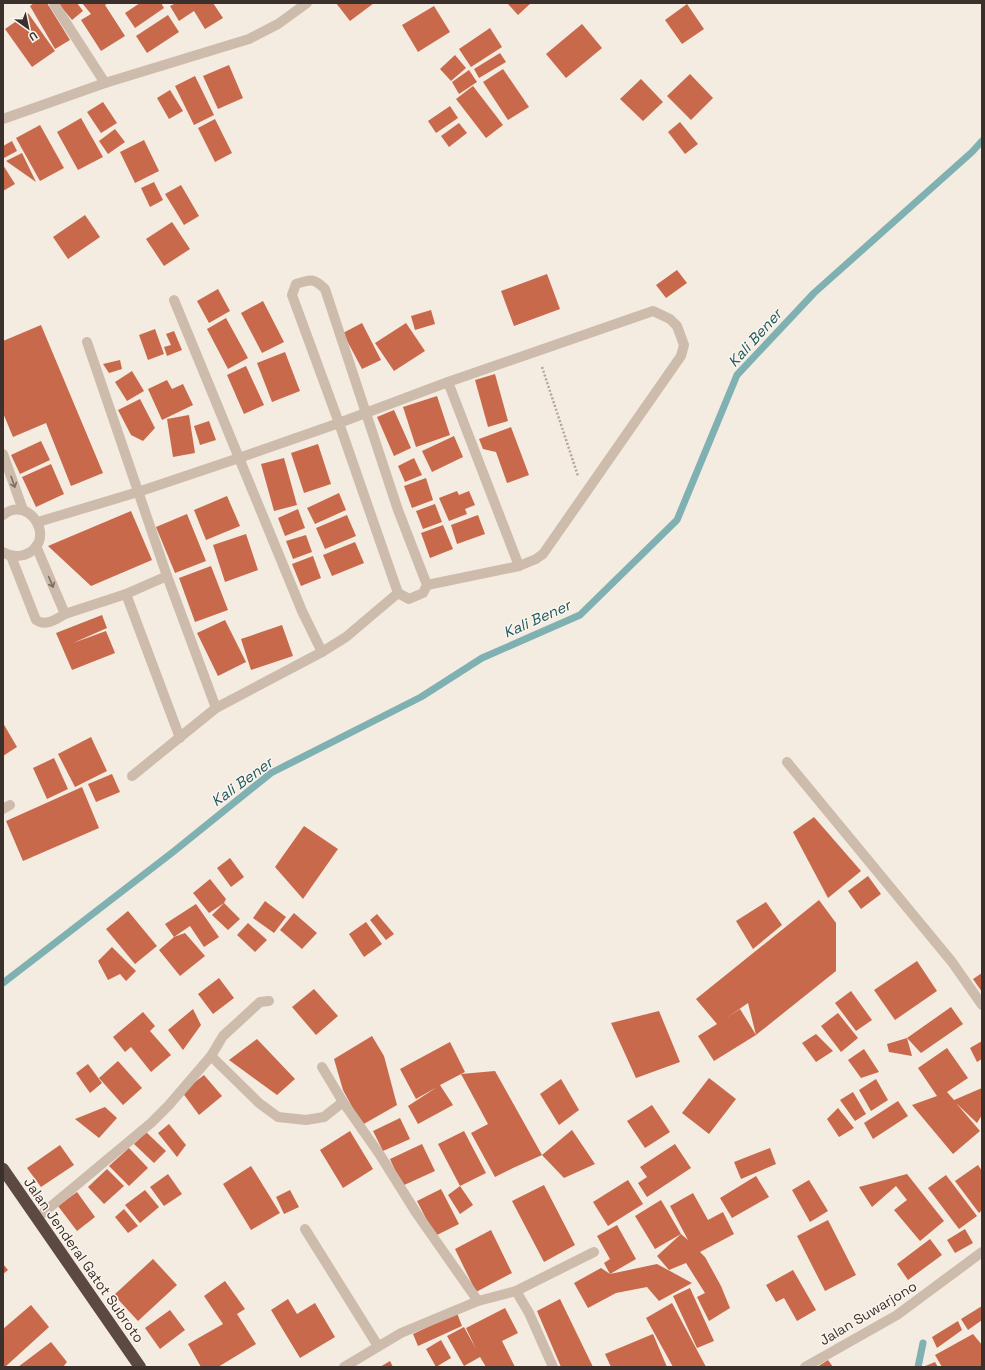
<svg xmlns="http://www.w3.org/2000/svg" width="985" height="1370" viewBox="0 0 985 1370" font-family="'Space Grotesk',sans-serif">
	<rect width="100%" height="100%" fill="#f4ebe1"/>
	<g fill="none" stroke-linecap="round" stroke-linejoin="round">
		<!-- stream -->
		<g stroke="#7fb0b2" stroke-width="7">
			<polyline points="3,983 173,852 271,773 421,697 482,658 580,615 677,520 737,375 814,293 972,152 982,141"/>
			<polyline points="918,1367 923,1343"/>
		</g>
	</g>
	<!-- building -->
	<g fill="#c8694b">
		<polygon points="34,3 47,3 70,40 55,49 30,6"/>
		<polygon points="58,3 77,3 83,11 72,20"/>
		<polygon points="82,3 108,3 105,5 125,36 101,51 81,20 91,14"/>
		<polygon points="140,3 161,3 164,8 135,28 125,13"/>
		<polygon points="176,3 213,3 223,18 205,29 194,11 179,21 170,6"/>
		<polygon points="336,3 374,3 350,21"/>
		<polygon points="507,3 531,3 518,15"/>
		<polygon points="687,4 704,29 682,44 665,20"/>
		<polygon points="434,6 450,32 418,52 402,25"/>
		<polygon points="28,13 55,51 32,67 5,29"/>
		<polygon points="168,15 179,32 147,53 136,36"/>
		<polygon points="582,24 602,48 566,78 546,54"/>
		<polygon points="490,28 502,47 471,67 459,49"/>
		<polygon points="500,53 506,62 479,78 474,69"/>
		<polygon points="455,55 466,68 451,81 440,69"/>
		<polygon points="229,65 243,98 218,109 203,76"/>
		<polygon points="503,69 529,107 508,120 483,82"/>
		<polygon points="469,70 477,82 459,94 452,82"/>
		<polygon points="690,74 713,98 691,120 667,96"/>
		<polygon points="195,76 214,115 194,125 175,86"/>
		<polygon points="641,79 663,102 643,121 620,99"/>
		<polygon points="473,86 503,125 486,138 456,99"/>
		<polygon points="170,90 183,111 169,119 157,98"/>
		<polygon points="103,102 117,123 101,133 87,112"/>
		<polygon points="450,106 458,118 436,133 428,121"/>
		<polygon points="81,118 103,157 78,170 57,132"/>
		<polygon points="215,119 232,153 215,162 198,128"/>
		<polygon points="680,122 698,144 685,154 668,132"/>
		<polygon points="459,123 467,133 449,147 441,136"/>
		<polygon points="40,125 64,168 40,181 16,138"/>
		<polygon points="115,129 125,142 108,154 99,141"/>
		<polygon points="144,140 159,171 135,183 120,152"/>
		<polygon points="12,141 17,151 4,158 3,146"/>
		<polygon points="22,153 36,182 6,161"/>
		<polygon points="3,165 15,184 3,191"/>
		<polygon points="154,182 163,200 150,207 141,188"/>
		<polygon points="181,185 199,216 184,225 165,194"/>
		<polygon points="85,215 100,237 68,259 53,237"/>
		<polygon points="172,222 190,249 164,266 146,239"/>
		<polygon points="677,270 687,283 666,298 656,285"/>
		<polygon points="547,274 560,309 514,326 501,291"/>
		<polygon points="218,289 230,311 209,323 197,301"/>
		<polygon points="263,301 284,342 262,353 241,313"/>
		<polygon points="431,310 435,324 415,330 411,316"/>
		<polygon points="226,318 248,358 228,369 207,329"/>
		<polygon points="362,323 381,360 362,369 343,333"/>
		<polygon points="406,323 425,351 394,371 375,343"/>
		<polygon points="41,325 103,473 71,486 46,423 13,437 3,413 3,341"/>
		<polygon points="155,329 164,354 148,360 139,335"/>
		<polygon points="174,331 182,350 167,356 164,347 171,345 166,334"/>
		<polygon points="285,352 300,391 272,402 257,363"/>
		<polygon points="120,360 122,369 109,373 103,364"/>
		<polygon points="246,366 264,405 244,414 227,375"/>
		<polygon points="132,371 144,391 127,401 115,382"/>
		<polygon points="495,374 508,421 488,427 475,380"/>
		<polygon points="167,380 172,389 183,384 193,405 162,420 148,389"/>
		<polygon points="437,396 450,435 416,447 403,407"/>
		<polygon points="140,399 155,428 143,441 131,435 118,410"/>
		<polygon points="394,410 411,448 394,456 377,417"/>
		<polygon points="189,415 195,453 173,457 167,419"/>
		<polygon points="209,421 216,440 200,445 194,426"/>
		<polygon points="511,427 529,475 507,483 496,452 483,449 479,439"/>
		<polygon points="454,436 463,457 432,472 422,451"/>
		<polygon points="41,441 50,460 20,474 11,455"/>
		<polygon points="318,444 331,484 304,493 291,453"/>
		<polygon points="284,458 297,505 274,511 261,464"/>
		<polygon points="414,458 422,475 405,482 398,466"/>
		<polygon points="51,464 64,494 36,507 22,477"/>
		<polygon points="426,478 433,500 412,508 404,486"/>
		<polygon points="457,491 459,495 469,491 475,505 465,509 467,514 449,521 439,498"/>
		<polygon points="339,493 346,510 315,524 307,508"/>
		<polygon points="227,496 240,526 206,540 194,510"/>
		<polygon points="435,504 442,522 423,529 416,511"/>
		<polygon points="298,509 305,528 285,536 278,518"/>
		<polygon points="131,511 152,560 91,586 48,546"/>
		<polygon points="187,514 206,561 175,573 156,527"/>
		<polygon points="347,515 356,536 325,549 316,528"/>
		<polygon points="478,515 485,534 457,544 451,525"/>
		<polygon points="443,525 453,549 430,558 421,533"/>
		<polygon points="246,534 258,570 225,582 213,545"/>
		<polygon points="306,535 312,552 293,559 286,541"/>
		<polygon points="355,542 364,563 332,576 323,555"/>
		<polygon points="313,556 321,578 301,586 292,564"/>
		<polygon points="211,566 228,610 195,622 179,578"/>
		<polygon points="102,615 107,628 73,643 106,631 115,653 72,670 56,633"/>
		<polygon points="225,620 246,662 218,676 197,633"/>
		<polygon points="282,625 293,656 251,670 241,639"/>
		<polygon points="3,723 17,747 3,756"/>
		<polygon points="91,737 107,771 75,787 58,754"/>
		<polygon points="54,758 68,789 47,799 33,768"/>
		<polygon points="112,774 120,792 96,802 88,784"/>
		<polygon points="82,787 99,828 23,861 6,821"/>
		<polygon points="814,817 861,871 828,898 793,832"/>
		<polygon points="304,826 338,849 303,899 275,867"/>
		<polygon points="230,858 244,877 231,887 217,868"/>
		<polygon points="868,876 881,894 861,909 848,891"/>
		<polygon points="210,879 226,899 224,903 240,919 228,930 212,915 224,903 209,913 193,893"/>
		<polygon points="819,900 836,923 836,971 756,1035 748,1003 725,1019 740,1009 756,1035 714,1061 698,1036 717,1024 696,999"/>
		<polygon points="265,901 286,917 274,933 253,918"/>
		<polygon points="766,902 782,925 753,949 736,921"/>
		<polygon points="196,904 219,937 204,947 190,926 174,937 185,933 205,956 180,976 159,950 174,937 165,924"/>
		<polygon points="128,911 157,946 135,964 106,929"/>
		<polygon points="294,913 317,933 302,949 280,930"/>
		<polygon points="377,914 394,934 386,940 370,920"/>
		<polygon points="366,922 382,944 364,957 349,934"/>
		<polygon points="248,923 267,940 255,952 237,935"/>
		<polygon points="112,947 136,971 126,981 120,974 108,980 98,961"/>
		<polygon points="917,961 937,991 895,1020 874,990"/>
		<polygon points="982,973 982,992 973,979"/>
		<polygon points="219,978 234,998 213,1014 198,994"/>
		<polygon points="314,989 338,1016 316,1035 292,1007"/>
		<polygon points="851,991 872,1020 856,1031 835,1003"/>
		<polygon points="951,1007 963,1024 921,1053 907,1038"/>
		<polygon points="193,1009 201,1025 183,1050 168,1030"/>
		<polygon points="659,1011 680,1062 636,1078 611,1023"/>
		<polygon points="143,1012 155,1026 150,1031 171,1055 151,1072 131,1047 125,1052 113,1037"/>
		<polygon points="838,1013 858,1038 841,1052 821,1026"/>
		<polygon points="816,1034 833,1051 816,1062 802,1043"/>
		<polygon points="372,1036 384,1056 397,1105 362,1125 343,1090 334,1059"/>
		<polygon points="907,1038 912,1056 889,1052 887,1044"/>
		<polygon points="257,1039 295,1079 277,1095 229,1060"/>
		<polygon points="982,1041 982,1059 977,1062 970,1048"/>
		<polygon points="450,1042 465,1072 440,1085 453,1105 418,1124 408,1106 437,1087 416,1099 400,1069"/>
		<polygon points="947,1048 968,1078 947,1092 954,1100 982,1088 982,1115 977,1123 956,1103 980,1131 953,1154 912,1105 937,1096 918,1068"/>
		<polygon points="864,1049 879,1072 861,1078 848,1060"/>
		<polygon points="118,1061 142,1088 123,1105 99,1078"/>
		<polygon points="88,1064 102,1083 90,1093 76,1073"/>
		<polygon points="495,1071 542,1155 572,1130 595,1164 564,1178 542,1155 513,1168 495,1177 471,1133 488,1124 461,1074"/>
		<polygon points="204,1075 222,1096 199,1115 182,1092"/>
		<polygon points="709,1078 736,1099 709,1134 682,1113"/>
		<polygon points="561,1079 579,1110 559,1125 540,1094"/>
		<polygon points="876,1079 888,1100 871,1111 859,1090"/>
		<polygon points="853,1092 866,1114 855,1121 840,1100"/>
		<polygon points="898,1101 908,1116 873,1139 864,1123"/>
		<polygon points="652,1105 670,1132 645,1148 627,1121"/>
		<polygon points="105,1107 117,1118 99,1138 75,1119"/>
		<polygon points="838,1108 854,1128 839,1137 827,1119"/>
		<polygon points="400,1118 410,1139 383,1151 373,1131"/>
		<polygon points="169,1124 186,1145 177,1157 158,1133"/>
		<polygon points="350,1131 373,1169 343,1188 320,1150"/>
		<polygon points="464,1131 486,1173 460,1186 473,1205 460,1214 448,1195 460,1186 438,1144"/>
		<polygon points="146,1132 166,1151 154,1163 134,1144"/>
		<polygon points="422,1144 435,1171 402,1186 390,1159"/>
		<polygon points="675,1144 691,1168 647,1197 638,1183 647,1177 640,1167"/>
		<polygon points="60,1145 74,1165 41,1187 27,1168"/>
		<polygon points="129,1148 148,1168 129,1186 109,1166"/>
		<polygon points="770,1148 776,1164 741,1179 734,1162"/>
		<polygon points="978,1165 982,1171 982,1210 979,1213 955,1181"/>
		<polygon points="251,1166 280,1213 251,1230 223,1184"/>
		<polygon points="107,1169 124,1186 104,1204 88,1187"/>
		<polygon points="168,1174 182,1194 164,1206 150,1187"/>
		<polygon points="907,1174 944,1221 920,1241 894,1210 907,1200 896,1186 872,1207 859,1187"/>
		<polygon points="946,1175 977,1216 959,1229 928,1188"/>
		<polygon points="756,1176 769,1197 732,1218 720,1198"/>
		<polygon points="628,1180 643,1204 608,1226 593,1202"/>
		<polygon points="809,1180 828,1211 810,1222 792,1190"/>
		<polygon points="544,1185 575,1245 544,1262 512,1201"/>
		<polygon points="441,1189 459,1224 435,1236 417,1201"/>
		<polygon points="145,1190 159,1207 140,1223 125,1205"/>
		<polygon points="290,1190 299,1207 284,1214 276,1197"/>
		<polygon points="77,1192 95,1217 77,1231 58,1206"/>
		<polygon points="693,1193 708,1220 723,1212 734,1234 700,1252 705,1257 721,1286 730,1308 709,1321 697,1297 705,1293 686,1263 669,1270 657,1256 681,1234 688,1240 670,1206"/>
		<polygon points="661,1200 681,1234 655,1249 635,1216"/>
		<polygon points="124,1209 138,1226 128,1233 115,1217"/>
		<polygon points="828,1220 856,1275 825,1291 797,1236"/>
		<polygon points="617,1225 636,1259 610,1274 657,1264 692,1283 659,1301 647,1287 616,1293 588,1308 574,1283 601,1268 610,1274 604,1263 610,1259 597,1236"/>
		<polygon points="965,1229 973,1243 955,1253 947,1240"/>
		<polygon points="491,1230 512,1273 476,1292 455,1249"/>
		<polygon points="930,1239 942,1255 908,1280 897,1264"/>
		<polygon points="153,1259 177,1285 138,1321 114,1295"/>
		<polygon points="3,1264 8,1270 3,1274"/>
		<polygon points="793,1270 816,1310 797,1321 784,1298 776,1302 766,1285"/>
		<polygon points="225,1281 245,1309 237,1314 256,1344 218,1367 201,1367 188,1344 223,1324 204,1296"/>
		<polygon points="690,1288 714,1341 697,1348 673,1296"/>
		<polygon points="288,1299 297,1314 315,1303 335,1337 300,1358 271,1310"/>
		<polygon points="560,1299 593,1367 561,1367 537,1311"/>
		<polygon points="672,1303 706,1367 673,1367 646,1318"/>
		<polygon points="31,1305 49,1327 5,1367 3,1367 3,1329"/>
		<polygon points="982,1306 982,1320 968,1330 961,1319"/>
		<polygon points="505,1308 518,1333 502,1341 515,1367 486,1367 480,1357 464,1366 447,1336 464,1327 476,1349 466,1328"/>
		<polygon points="170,1310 185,1330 160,1349 145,1328"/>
		<polygon points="457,1313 462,1326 418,1346 413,1334"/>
		<polygon points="958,1321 962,1330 937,1348 932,1337"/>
		<polygon points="653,1334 667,1367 611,1367 605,1354"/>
		<polygon points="973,1334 982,1345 982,1367 942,1367 935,1355"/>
		<polygon points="441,1340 451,1358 436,1367 426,1349"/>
		<polygon points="51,1342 67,1362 63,1367 18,1367"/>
		<polygon points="828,1360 833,1367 817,1367"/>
		<polygon points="390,1361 393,1367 380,1367"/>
		<polygon points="935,1362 938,1367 923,1367"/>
	</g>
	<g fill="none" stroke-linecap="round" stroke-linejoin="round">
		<!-- path -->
		<polyline stroke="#b9a596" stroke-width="2.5" stroke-dasharray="2 2" stroke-linecap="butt" points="542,367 578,476"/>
		<!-- minor -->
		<g stroke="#cdbbac" stroke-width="10">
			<polyline points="54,4 105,83"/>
			<polyline points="3,119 105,83 249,39 278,24 307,3"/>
			<polyline points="174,300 302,611 322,652"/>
			<polyline points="87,342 167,576 216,708"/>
			<polyline points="3,454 23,510"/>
			<path d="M3,515C30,493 59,543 24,555C16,557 9,556 3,552"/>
			<polyline points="38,522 138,492 239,458 339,423 448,382 653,311 670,319 677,326 684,345 681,356 543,554 536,559 519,566 448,382"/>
			<path d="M11,556L36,620C46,627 56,619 65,614L36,546"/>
			<path d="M427,585L398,510L325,289C314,278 311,279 296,284L292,295L339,423L398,593L409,599L423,593L427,585L519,566"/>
			<polyline points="126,594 180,738"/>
			<polyline points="65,614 126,594 167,576"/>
			<polyline points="787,762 952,962 982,1005"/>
			<polyline points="132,776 216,708 322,652 346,637 398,593"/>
			<polyline points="3,809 10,805"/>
			<polyline points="211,1056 259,1103 278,1117 306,1120 324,1117 343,1102"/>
			<polyline points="322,1067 343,1102 380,1155 417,1214 478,1301"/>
			<polyline points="37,1218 151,1123 169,1105 211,1056 223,1036 260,1002 269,1001"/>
			<polyline points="305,1229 378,1346"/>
			<polyline points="516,1291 594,1252"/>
			<polyline points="344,1367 401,1333 478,1301 516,1291 529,1313 553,1367"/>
			<polyline points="805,1367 897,1315 982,1252"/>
		</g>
		<!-- highway -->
		<polyline stroke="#5c4a42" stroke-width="12" points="3,1169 140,1367"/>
	</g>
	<!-- one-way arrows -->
	<defs><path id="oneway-shaft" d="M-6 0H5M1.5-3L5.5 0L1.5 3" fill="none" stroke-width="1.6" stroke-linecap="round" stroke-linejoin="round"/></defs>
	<g stroke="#7d6f65">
		<use href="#oneway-shaft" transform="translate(13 482) rotate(71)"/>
		<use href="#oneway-shaft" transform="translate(51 582) rotate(67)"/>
	</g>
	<g text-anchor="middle" stroke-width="3" stroke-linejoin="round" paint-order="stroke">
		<!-- street labels -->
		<g font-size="14" fill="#3b302b" stroke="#fbf5ee">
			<text transform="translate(84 1260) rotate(55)" y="5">Jalan Jenderal Gatot Subroto</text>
			<text transform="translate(868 1313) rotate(-31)" y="5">Jalan Suwarjono</text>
		</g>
		<!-- water labels -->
		<g font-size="15" font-style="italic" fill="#1f5a5e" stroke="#fbf5ee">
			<text transform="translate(755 338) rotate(-48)" y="5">Kali Bener</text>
			<text transform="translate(537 619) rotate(-24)" y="5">Kali Bener</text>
			<text transform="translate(242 782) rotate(-36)" y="5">Kali Bener</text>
		</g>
	</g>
	<!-- border -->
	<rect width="985" height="1370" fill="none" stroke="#3b302b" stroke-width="8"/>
	<!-- north arrow -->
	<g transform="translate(28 28) rotate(147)" stroke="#fbf5ee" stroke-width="3" paint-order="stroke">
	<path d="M0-3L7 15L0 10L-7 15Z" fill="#3b302b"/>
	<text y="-6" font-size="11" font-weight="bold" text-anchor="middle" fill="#3b302b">U</text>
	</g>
</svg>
